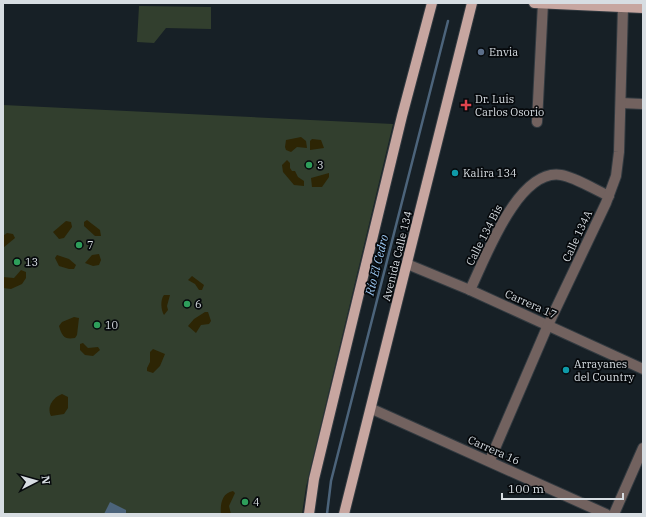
<svg xmlns="http://www.w3.org/2000/svg" width="646" height="517" viewBox="0 0 646 517" font-family="'IBM Plex Serif',serif">
	<rect width="100%" height="100%" fill="#172026"/>
	<!-- green -->
	<g fill="#323f2e">
		<polygon points="139,6 211,7 211,29 166,28 154,43 137,42"/>
		<polygon points="3,105 393,124 306,487 302,514 3,514"/>
	</g>
	<!-- sand -->
	<g fill="#2d2504">
		<polygon points="301,137 306,141 307,148 297,147 291,152 286,150 285,147 286,140"/>
		<polygon points="312,139 321,140 324,148 310,150 310,141"/>
		<polygon points="287,160 290,163 290,168 292,171 295,171 298,177 304,181 304,186 294,185 283,172 282,165"/>
		<polygon points="329,173 329,177 322,187 312,187 311,178"/>
		<polygon points="87,220 100,230 101,236 95,236 84,226 84,222"/>
		<polygon points="66,221 71,222 72,227 64,238 59,239 53,232"/>
		<polygon points="7,233 13,234 15,238 3,248 3,236"/>
		<polygon points="99,254 101,260 99,265 93,266 85,263 92,255"/>
		<polygon points="57,255 69,259 76,265 74,269 69,269 59,266 55,258"/>
		<polygon points="21,270 26,272 26,278 22,284 11,289 3,288 3,277 14,278"/>
		<polygon points="192,276 204,285 202,290 199,290 195,284 188,280"/>
		<path d="M164,295H170L167,306L168,310L164,315C161,310 160,300 164,295Z"/>
		<polygon points="205,312 208,312 211,321 209,324 201,325 196,333 188,326 194,319"/>
		<path d="M74,317L79,318L77,335L75,338C64,340 62,336 59,326L62,322Z"/>
		<polygon points="83,343 88,348 98,347 100,350 93,356 85,355 80,350 80,344"/>
		<polygon points="153,349 165,354 160,366 153,373 147,371 147,368 150,362 150,352"/>
		<path d="M62,394L68,397V408L64,414L51,416C46,406 54,397 62,394Z"/>
		<path d="M233,491L235,493L229,506L231,514H221C220,504 222,493 233,491Z"/>
	</g>
	<!-- water -->
	<polygon fill="#4c647b" points="110,502 126,510 126,514 104,514"/>
	<g fill="none" stroke-linecap="round" stroke-linejoin="round">
		<!-- stream -->
		<polyline stroke="#4c647b" stroke-width="2.5" points="327,514 331,481 448,21"/>
		<defs>
			<g id="minor">
				<polyline points="621,103 643,104"/>
				<polyline points="537,122 543,3"/>
				<polyline points="407,264 470,290 643,369"/>
				<path d="M470,290C485,259 518,168 561,175C575,177 595,190 609,196"/>
				<polyline points="372,409 606,514"/>
				<polyline points="490,460 548,325 606,203 616,176 619,152 623,7"/>
				<polyline points="614,514 643,448"/>
			</g>
			<g id="major">
				<polyline points="534,3 643,8"/>
				<polyline points="309,514 314,479 402,116 432,3"/>
				<polyline points="344,514 472,3"/>
			</g>
		</defs>
		<!-- minor casing -->
		<use href="#minor" stroke="#323a40" stroke-width="12"/>
		<!-- major casing -->
		<use href="#major" stroke="#323a40" stroke-width="12"/>
		<!-- minor -->
		<use href="#minor" stroke="#72625f" stroke-width="10"/>
		<!-- major -->
		<use href="#major" stroke="#c7a6a0" stroke-width="10"/>
	</g>
	<!-- markers -->
	<circle fill="#5c6f8a" stroke="#06090c" stroke-width="1.5" cx="481" cy="52" r="4"/>
	<path fill="#e0444e" stroke="#06090c" stroke-width="1.5" d="M464 99h4v4h4v4h-4v4h-4v-4h-4v-4h4z"/>
	<g fill="#2e9e5b" stroke="#06090c" stroke-width="1.5">
		<circle cx="309" cy="165" r="4"/>
		<circle cx="79" cy="245" r="4"/>
		<circle cx="17" cy="262" r="4"/>
		<circle cx="187" cy="304" r="4"/>
		<circle cx="97" cy="325" r="4"/>
		<circle cx="245" cy="502" r="4"/>
	</g>
	<g fill="#0f9aa8" stroke="#06090c" stroke-width="1.5">
		<circle cx="455" cy="173" r="4"/>
		<circle cx="566" cy="370" r="4"/>
	</g>
	<g text-anchor="middle" stroke-width="3.5" stroke-linejoin="round" paint-order="stroke">
		<!-- poi labels -->
		<g font-size="11" fill="#d7dde2" stroke="#06090c" text-anchor="start">
			<text x="489" y="56">Envia</text>
			<text x="475" y="103">Dr. Luis<tspan x="475" dy="13">Carlos Osorio</tspan></text>
			<text x="317" y="169">3</text>
			<text x="463" y="177">Kalira 134</text>
			<text x="87" y="249">7</text>
			<text x="25" y="266">13</text>
			<text x="195" y="308">6</text>
			<text x="105" y="329">10</text>
			<text x="574" y="368">Arrayanes<tspan x="574" dy="13">del Country</tspan></text>
			<text x="253" y="506">4</text>
		</g>
		<!-- street labels -->
		<g font-size="11" fill="#d7dde2" stroke="#06090c">
			<text transform="translate(484 235) rotate(-63)" y="4">Calle 134 Bis</text>
			<text transform="translate(577 236) rotate(-65)" y="4">Calle 134A</text>
			<text transform="translate(397 256) rotate(-76)" y="4">Avenida Calle 134</text>
			<text transform="translate(531 304) rotate(24)" y="4">Carrera 17</text>
			<text transform="translate(494 450) rotate(24)" y="4">Carrera 16</text>
		</g>
		<!-- water labels -->
		<g font-size="12" font-style="italic" fill="#9dc9f4" stroke="#06090c">
			<text transform="translate(377 265) rotate(-76)" y="4">Río El Cedro</text>
		</g>
	</g>
	<!-- border -->
	<rect width="646" height="517" fill="none" stroke="#d7dde2" stroke-width="8"/>
	<!-- north arrow -->
	<g transform="translate(36 481) rotate(84)" stroke="#06090c" stroke-width="3" paint-order="stroke">
	<path d="M0-3L7 15L0 10L-7 15Z" fill="#d7dde2"/>
	<text y="-6" font-size="11" font-weight="bold" text-anchor="middle" fill="#d7dde2">N</text>
	</g>
	<!-- scale -->
	<path d="M502 493v6h121v-6" fill="none" stroke="#d7dde2" stroke-width="2"/>
	<text x="508" y="493" font-size="12" fill="#d7dde2" stroke="#06090c" stroke-width="3" paint-order="stroke">100 m</text>
</svg>
